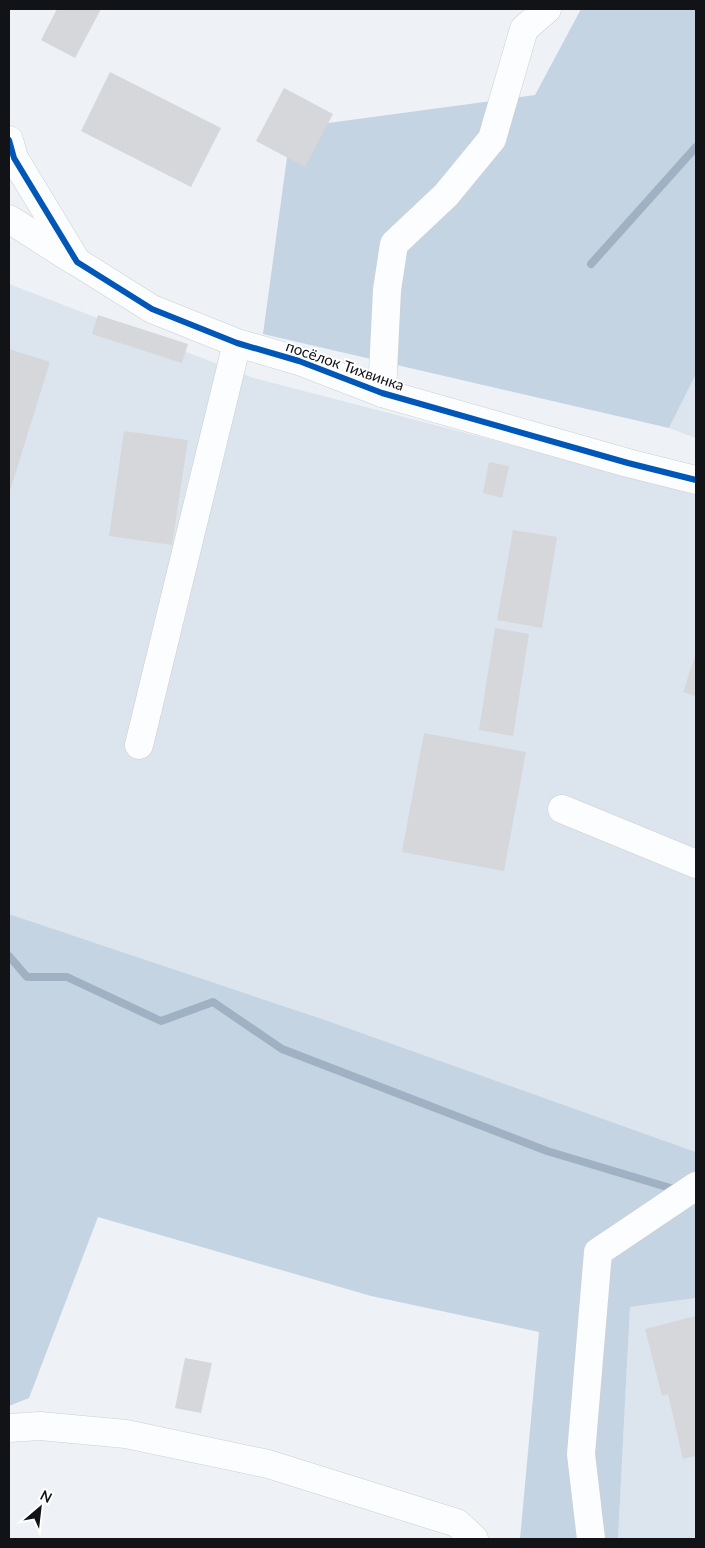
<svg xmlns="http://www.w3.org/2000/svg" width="705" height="1548" viewBox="0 0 705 1548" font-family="Lato,sans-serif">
	<rect width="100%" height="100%" fill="#eef2f6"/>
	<!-- built -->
	<g fill="#dce5ee">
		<polygon points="9,284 254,378 696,493 696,1152 328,1021 9,914"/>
		<polygon points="696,374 696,438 669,428"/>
		<polygon points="696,1298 696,1539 618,1539 630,1307"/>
	</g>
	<!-- forest -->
	<g fill="#c5d4e3">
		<polygon points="581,9 696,9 696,374 669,428 263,334 291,128 535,95"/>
		<polygon points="9,914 328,1021 696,1152 696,1298 630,1307 618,1539 520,1539 539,1332 371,1296 98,1217 29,1398 9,1406"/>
	</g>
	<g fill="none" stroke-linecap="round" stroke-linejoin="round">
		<!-- stream -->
		<g stroke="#9fb1c2" stroke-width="8">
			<polyline points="591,264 696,147"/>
			<polyline points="9,956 27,977 67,977 161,1021 213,1002 282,1049 547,1151 677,1190"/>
		</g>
	</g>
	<!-- building -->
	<g fill="#d5d7da">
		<polygon points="57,9 101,9 75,58 41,40"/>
		<polygon points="110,72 221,128 191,187 81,131"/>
		<polygon points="284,88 333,114 305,167 256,141"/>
		<polygon points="98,315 188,344 182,363 92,334"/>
		<polygon points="9,349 50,362 9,494"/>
		<polygon points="124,431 188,440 172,545 109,536"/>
		<polygon points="489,462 509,466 502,498 483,493"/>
		<polygon points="513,530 557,537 542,628 497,620"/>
		<polygon points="495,628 529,634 513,736 479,730"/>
		<polygon points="696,653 696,696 683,692"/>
		<polygon points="424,733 526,752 504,871 402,852"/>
		<polygon points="696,1316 696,1456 683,1459 668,1394 662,1396 645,1329"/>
		<polygon points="185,1358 212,1363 201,1413 175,1408"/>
	</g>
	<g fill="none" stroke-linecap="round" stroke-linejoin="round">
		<defs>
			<g id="minor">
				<polyline points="9,140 14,158 77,262 152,309 237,343 299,361 382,393 628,463 696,480"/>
				<polyline points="9,219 73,260"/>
				<polyline points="382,393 387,290 394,244 446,195 492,139 524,29 547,9"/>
				<polyline points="139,745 237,343"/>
				<polyline points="562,809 696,864"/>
				<polyline points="9,1428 40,1426 126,1434 268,1464 457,1523 474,1539"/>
				<polyline points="591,1539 581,1454 598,1252 696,1186"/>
			</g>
		</defs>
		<!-- minor casing -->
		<use href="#minor" stroke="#cccfd2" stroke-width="29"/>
		<!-- minor -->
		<use href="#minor" stroke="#fcfdfe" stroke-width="28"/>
		<defs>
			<polyline id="cycleway" points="9,140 14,158 77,262 152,309 237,343 299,361 382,393 628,463 696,480"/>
		</defs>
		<!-- cycleway casing -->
		<use href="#cycleway" stroke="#fff" stroke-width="9"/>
		<!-- cycleway -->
		<use href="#cycleway" stroke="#0057b8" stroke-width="6"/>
	</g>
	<g text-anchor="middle" stroke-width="4" stroke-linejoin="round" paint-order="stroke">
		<!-- street labels -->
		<g font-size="15" fill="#111316" stroke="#fff">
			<text transform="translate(345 366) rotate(19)" y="5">посёлок Тихвинка</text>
		</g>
	</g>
	<!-- border -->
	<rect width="705" height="1548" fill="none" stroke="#111316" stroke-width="20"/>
	<!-- north arrow -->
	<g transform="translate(40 1508) rotate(28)" stroke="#ffffff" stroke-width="4" paint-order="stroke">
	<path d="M0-4L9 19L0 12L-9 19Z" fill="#111316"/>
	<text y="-8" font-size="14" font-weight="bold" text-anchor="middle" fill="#111316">N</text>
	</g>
</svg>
